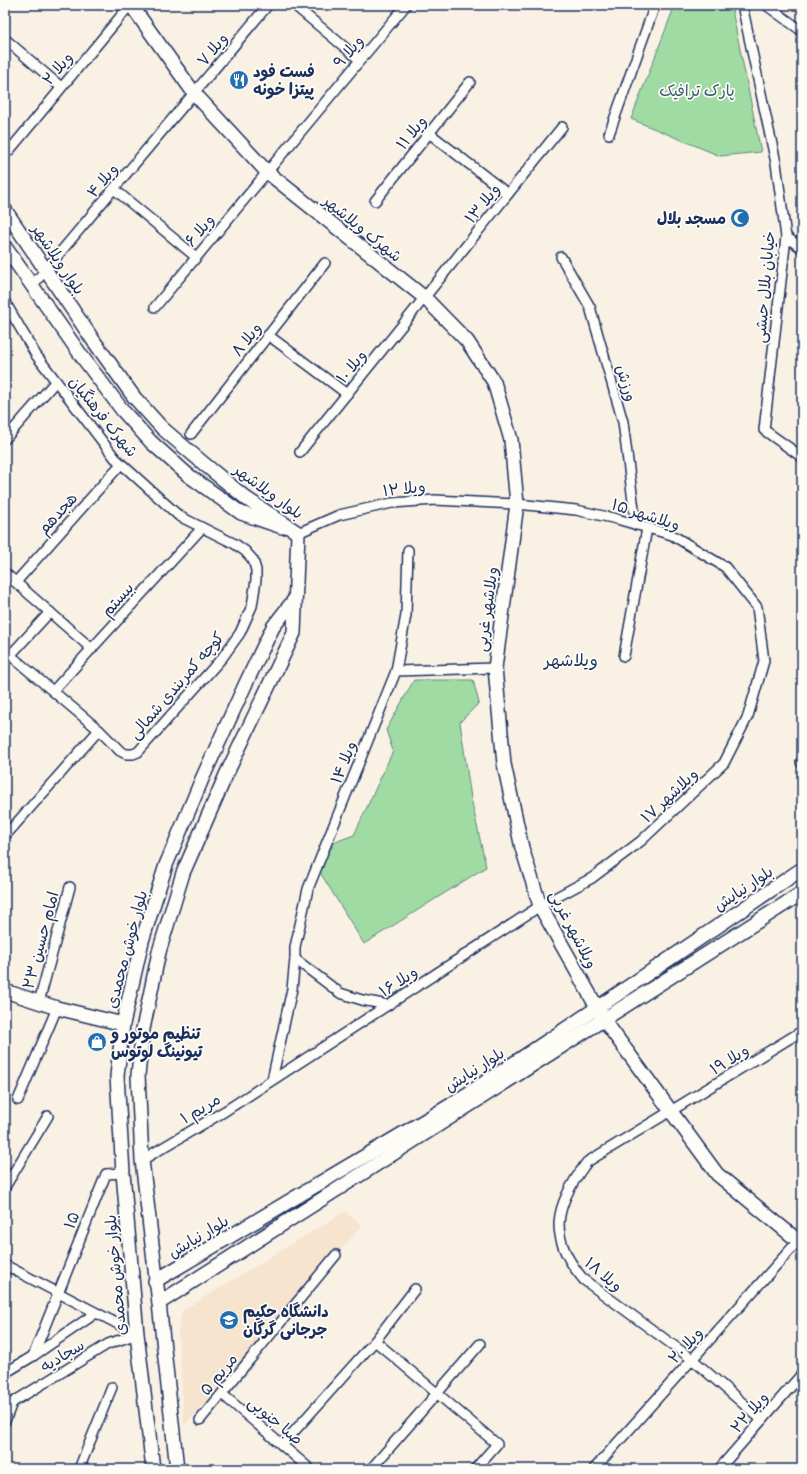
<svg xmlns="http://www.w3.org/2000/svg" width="807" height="1474" viewBox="0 0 807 1474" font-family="Dekko,'Playpen Sans Arabic',sans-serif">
	<rect width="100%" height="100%" fill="#faf1e5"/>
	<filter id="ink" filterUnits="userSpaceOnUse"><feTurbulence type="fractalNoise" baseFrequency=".025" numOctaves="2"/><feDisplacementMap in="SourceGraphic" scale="8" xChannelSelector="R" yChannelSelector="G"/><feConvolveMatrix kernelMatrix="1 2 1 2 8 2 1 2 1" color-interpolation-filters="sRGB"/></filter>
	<g filter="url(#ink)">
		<!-- built -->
		<polygon fill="#f6e4cf" points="345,1211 362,1226 184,1426 178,1330 182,1311"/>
		<!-- green -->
		<g fill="#9fdba2" stroke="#5d8580">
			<polygon points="675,5 731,5 761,152 720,156 631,119"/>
			<polygon points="414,680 473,680 479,703 460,722 471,798 486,867 364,944 318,869 335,842 354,835 393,751 386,730"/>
		</g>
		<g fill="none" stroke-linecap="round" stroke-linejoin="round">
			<defs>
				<g id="street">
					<polyline points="294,5 360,60"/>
					<polyline points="742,5 776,163 786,237 764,430 802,457"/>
					<polyline points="766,5 802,31"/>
					<polyline points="5,39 61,87"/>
					<polyline points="429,133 508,194"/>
					<polyline points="609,134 655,5"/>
					<polyline points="9,151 130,5"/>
					<polyline points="114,189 196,257"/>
					<polyline points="375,201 470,82"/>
					<polyline points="786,237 802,248"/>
					<polyline points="561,257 590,307 623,422 636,525"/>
					<polyline points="32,286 268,5"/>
					<polyline points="5,302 36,355 115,458 179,516 235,544 245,551 253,560 256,570 256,580 252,606 240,633 222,658 138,752 133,754 126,754 120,751 99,730 10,655"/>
					<polyline points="155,307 406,5"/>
					<polyline points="268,335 347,394"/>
					<polyline points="191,434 325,263"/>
					<polyline points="5,439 56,381"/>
					<polyline points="300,452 562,127"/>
					<polyline points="5,573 92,649"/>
					<polyline points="16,582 121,464"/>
					<polyline points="624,656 647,528"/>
					<polyline points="5,661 50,612"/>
					<polyline points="396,671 406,615 408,550"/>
					<polyline points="53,691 202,528"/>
					<polyline points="801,762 802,761"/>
					<polyline points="5,836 99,730"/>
					<polyline points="295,959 340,993 362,1000 388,1005"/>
					<polyline points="39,1002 70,887"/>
					<polyline points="272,1080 292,989 295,959 295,947 308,889 396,671 495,668"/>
					<polyline points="18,1100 57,1008"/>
					<polyline points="142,1160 225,1111 540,906 592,878 641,841 724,763 748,716 764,661 757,607 725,567 672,535 617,519 576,510 517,504 435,500 392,503 339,515 298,533"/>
					<polyline points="5,1187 48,1116"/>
					<polyline points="5,1265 137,1334"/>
					<polyline points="375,1341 497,1444 475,1469"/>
					<polyline points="33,1356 106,1174 123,1173"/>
					<polyline points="5,1373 33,1356 96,1313"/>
					<polyline points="222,1394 310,1469"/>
					<polyline points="5,1407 108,1344 137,1334"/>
					<polyline points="200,1420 336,1255"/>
					<path d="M762,1420L692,1359L584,1280C546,1236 555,1205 587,1162L802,1031"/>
					<polyline points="5,1421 12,1403"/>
					<polyline points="282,1445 375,1341 415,1289"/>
					<polyline points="79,1469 112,1387"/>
					<polyline points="371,1469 480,1344"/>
					<polyline points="594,1469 798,1241"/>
					<polyline points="719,1469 802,1374"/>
				</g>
				<g id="secondary">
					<polyline points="131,5 194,93 267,172 425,298 467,341 494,382 511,440 517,504 495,668 504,764 522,848 540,906 604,1020 717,1174 802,1244"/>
					<polyline points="5,210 93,340 134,397 162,428 203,463 247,499 298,533"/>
					<polyline points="5,247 83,358 123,411 151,442 188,475 241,513 282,527"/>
					<polyline points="5,991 57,1008 123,1024"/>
					<polyline points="155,1281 451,1105 597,1008 802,869"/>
					<polyline points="159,1303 802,893"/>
					<polyline points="153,1469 137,1334 123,1173 117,1076 123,1024 142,941 166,865 202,779 246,683 273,627 294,600"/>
					<polyline points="177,1469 159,1303 142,1160 138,1075 143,1029 159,952 183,873 226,775 294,633 298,533"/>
				</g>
			</defs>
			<!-- street casing -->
			<use href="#street" stroke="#1b2f5e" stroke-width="12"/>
			<!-- secondary casing -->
			<use href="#secondary" stroke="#1b2f5e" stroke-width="16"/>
			<!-- street -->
			<use href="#street" stroke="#fdfcf7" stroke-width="9"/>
			<!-- secondary -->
			<use href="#secondary" stroke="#fdfcf7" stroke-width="13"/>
		</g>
	</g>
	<!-- icons -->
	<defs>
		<symbol id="restaurant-disc" viewBox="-11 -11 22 22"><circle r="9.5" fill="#1f6fb2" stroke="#fdfcf7"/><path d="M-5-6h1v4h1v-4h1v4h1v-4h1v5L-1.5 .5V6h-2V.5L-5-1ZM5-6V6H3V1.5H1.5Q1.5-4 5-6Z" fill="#fff"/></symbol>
		<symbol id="mosque-disc" viewBox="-11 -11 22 22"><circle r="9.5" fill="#1f6fb2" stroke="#fdfcf7"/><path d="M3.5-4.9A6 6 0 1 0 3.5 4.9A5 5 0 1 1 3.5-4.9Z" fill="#fff"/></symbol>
		<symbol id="shop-disc" viewBox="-11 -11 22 22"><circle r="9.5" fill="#1f6fb2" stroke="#fdfcf7"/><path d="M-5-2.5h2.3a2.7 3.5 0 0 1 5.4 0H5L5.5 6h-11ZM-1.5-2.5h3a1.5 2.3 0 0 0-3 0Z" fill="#fff"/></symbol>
		<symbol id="university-disc" viewBox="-11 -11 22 22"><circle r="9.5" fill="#1f6fb2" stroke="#fdfcf7"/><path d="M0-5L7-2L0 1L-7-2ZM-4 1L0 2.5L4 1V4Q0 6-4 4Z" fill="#fff"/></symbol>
	</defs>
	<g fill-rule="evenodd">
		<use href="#restaurant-disc" x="228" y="69" width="22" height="22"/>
		<use href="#mosque-disc" x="729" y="207" width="22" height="22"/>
		<use href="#shop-disc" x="86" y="1031" width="22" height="22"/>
		<use href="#university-disc" x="218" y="1309" width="22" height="22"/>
	</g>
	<g text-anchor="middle" stroke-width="3.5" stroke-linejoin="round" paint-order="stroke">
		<!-- street labels -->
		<g font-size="16" fill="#1b2f5e" stroke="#fdfcf7">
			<text transform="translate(212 49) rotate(-50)" y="6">۷ ویلا</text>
			<text transform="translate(348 51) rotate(-50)" y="6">۹ ویلا</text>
			<text transform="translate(57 68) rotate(-50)" y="6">۲ ویلا</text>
			<text transform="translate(411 132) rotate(-51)" y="6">۱۱ ویلا</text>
			<text transform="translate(102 180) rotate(-50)" y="6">۴ ویلا</text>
			<text transform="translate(482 203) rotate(-51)" y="6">۱۳ ویلا</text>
			<text transform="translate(363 228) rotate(39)" y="6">شهرک ویلاشهر</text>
			<text transform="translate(199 230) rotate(-50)" y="6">۶ ویلا</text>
			<text transform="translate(59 259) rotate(56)" y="6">بلوار ویلاشهر</text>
			<text transform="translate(764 287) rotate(-85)" y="6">خیابان بلال حبشی</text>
			<text transform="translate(246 339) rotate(-52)" y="6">ویلا ۸</text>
			<text transform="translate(351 366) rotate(-51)" y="6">۱۰ ویلا</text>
			<text transform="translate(627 383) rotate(74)" y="6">ورزش</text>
			<text transform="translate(104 416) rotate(51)" y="6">شهرک فرهنگیان</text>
			<text transform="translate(404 488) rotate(-6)" y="6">ویلا ۱۲</text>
			<text transform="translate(269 491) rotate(36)" y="6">بلوار ویلاشهر</text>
			<text transform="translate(57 513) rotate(-48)" y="6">هجدهم</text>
			<text transform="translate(646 514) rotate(18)" y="6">ویلاشهر ۱۵</text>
			<text transform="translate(117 599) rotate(-48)" y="6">بیستم</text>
			<text transform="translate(486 609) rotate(-82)" y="6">ویلاشهر غربی</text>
			<text transform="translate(176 685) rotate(-49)" y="6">کوچه کمربندی شمالی</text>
			<text transform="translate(343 762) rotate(-68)" y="6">۱۴ ویلا</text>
			<text transform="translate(669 795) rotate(-43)" y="6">ویلاشهر ۱۷</text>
			<text transform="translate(743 888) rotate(-34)" y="6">بلوار نیایش</text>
			<text transform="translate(574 929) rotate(63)" y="6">ویلاشهر غربی</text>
			<text transform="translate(40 940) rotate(-75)" y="6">امام حسین ۲۳</text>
			<text transform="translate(126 949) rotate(-75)" y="6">بلوار خوش محمدی</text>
			<text transform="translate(398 981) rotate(-33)" y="6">۱۶ ویلا</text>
			<text transform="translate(729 1059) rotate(-32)" y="6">۱۹ ویلا</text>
			<text transform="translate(474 1069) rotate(-33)" y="6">بلوار نیایش</text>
			<text transform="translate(200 1108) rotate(-31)" y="6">۱ مریم</text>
			<text transform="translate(71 1220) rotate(-68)" y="6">۱۵</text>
			<text transform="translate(198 1236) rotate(-31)" y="6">بلوار نیایش</text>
			<text transform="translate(604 1274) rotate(40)" y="6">ویلا ۱۸</text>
			<text transform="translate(115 1275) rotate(-95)" y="6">بلوار خوش محمدی</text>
			<text transform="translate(685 1345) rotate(-48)" y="6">ویلا ۲۰</text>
			<text transform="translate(62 1355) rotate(-31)" y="6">سجادیه</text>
			<text transform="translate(218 1374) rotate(-50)" y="6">۵ مریم</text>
			<text transform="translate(749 1412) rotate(-49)" y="6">ویلا ۲۲</text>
			<text transform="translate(276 1420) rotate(40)" y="6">صبا جنوبی</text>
		</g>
		<!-- poi labels -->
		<g font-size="16" font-weight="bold" fill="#1b2f5e" stroke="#fdfcf7" text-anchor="start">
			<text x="253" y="77">فست فود<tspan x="253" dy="18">پیتزا خونه</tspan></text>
			<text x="726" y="224" text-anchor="end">مسجد بلال</text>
			<text x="111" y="1039">تنظیم موتور و<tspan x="111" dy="18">تیونینگ لوتوس</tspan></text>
			<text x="243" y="1317">دانشگاه حکیم<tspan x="243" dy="18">جرجانی گرگان</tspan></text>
		</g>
		<!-- park labels -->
		<g font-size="16" fill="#3c5a6f" stroke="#fdfcf7">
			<text x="697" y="96">پارک ترافیک</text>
		</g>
		<!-- neighbourhood labels -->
		<g font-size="17" fill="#1b2f5e" stroke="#fdfcf7">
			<text x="571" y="666">ویلاشهر</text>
		</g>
	</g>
	<!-- margin -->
	<rect width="807" height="1474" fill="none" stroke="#fdfcf7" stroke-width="20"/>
	<rect x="10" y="10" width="787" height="1454" fill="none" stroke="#1b2f5e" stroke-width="1.5" filter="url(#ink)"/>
</svg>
